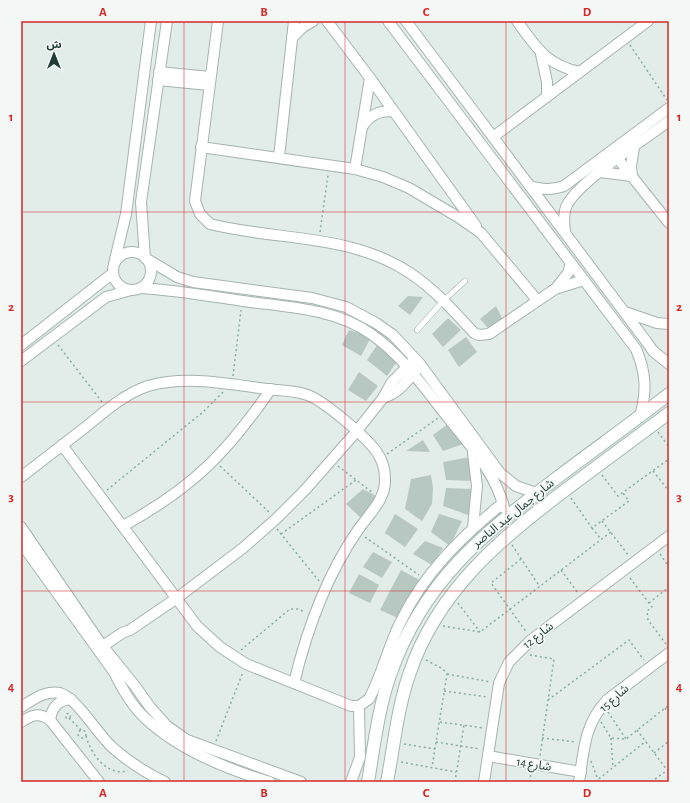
<svg xmlns="http://www.w3.org/2000/svg" width="690" height="803" viewBox="0 0 690 803" font-family="'Alegreya Sans','Noto Sans Arabic',sans-serif">
	<rect width="100%" height="100%" fill="#e2ece8"/>
	<!-- building -->
	<g fill="#b7c7c2">
		<polygon points="408,296 423,297 410,315 398,306"/>
		<polygon points="496,306 503,320 488,328 480,319"/>
		<polygon points="448,318 461,330 443,347 432,334"/>
		<polygon points="349,330 371,337 361,356 342,345"/>
		<polygon points="466,337 477,352 459,367 448,350"/>
		<polygon points="378,344 398,360 387,376 367,360"/>
		<polygon points="359,372 378,386 366,401 348,390"/>
		<polygon points="448,424 463,444 443,451 433,435"/>
		<polygon points="423,440 430,452 406,451"/>
		<polygon points="470,457 473,481 446,480 443,462"/>
		<polygon points="431,475 433,488 432,504 422,521 405,509 411,479"/>
		<polygon points="446,488 472,489 473,507 468,515 443,506"/>
		<polygon points="363,489 378,497 362,519 346,504"/>
		<polygon points="395,514 418,529 405,547 385,533"/>
		<polygon points="439,514 462,521 450,546 431,532"/>
		<polygon points="425,541 443,548 432,565 413,554"/>
		<polygon points="373,552 392,562 382,578 363,567"/>
		<polygon points="401,570 421,581 398,618 380,610"/>
		<polygon points="359,574 379,585 370,603 349,593"/>
	</g>
	<g fill="none" stroke-linecap="round" stroke-linejoin="round">
		<defs>
			<polyline id="lane" points="417,330 443,301 465,281"/>
			<g id="street">
				<path d="M218,21L195,201L200,214L210,224C277,241 350,233 410,273C434,289 454,311 474,333L479,335L489,334L555,289L584,280"/>
				<polyline points="327,21 370,78 476,226"/>
				<path d="M388,21L636,349C646,372 647,392 640,416"/>
				<polyline points="406,21 646,341 653,351 669,364"/>
				<path d="M517,21C536,47 546,65 580,72"/>
				<polyline points="292,38 303,27 313,21"/>
				<polyline points="541,54 547,82 547,97"/>
				<polyline points="159,72 210,77"/>
				<polyline points="158,80 209,85"/>
				<path d="M362,127C370,115 378,111 392,111"/>
				<polyline points="493,137 648,21"/>
				<polyline points="201,147 355,169 383,177 409,188 458,217 481,233 537,300"/>
				<polyline points="614,154 669,223"/>
				<polyline points="279,157 294,21"/>
				<polyline points="355,169 370,78"/>
				<polyline points="600,172 632,176 631,166 634,147"/>
				<path d="M530,186C543,190 551,190 564,186L669,108"/>
				<path d="M565,232C564,224 563,215 566,207C576,183 645,139 669,121"/>
				<circle cx="132" cy="271" r="19"/>
				<polyline points="145,258 141,202 167,21"/>
				<polyline points="147,259 177,277 193,282 312,298 346,307 376,323 393,335 420,364 500,473 516,486 536,493"/>
				<polyline points="114,264 126,214 151,21"/>
				<polyline points="557,287 568,273 571,263"/>
				<path d="M141,288C175,290 209,296 243,301C286,307 334,308 371,334C403,356 425,389 449,419C470,445 496,474 504,508"/>
				<polyline points="625,312 657,323 669,324"/>
				<polyline points="21,345 113,273"/>
				<polyline points="21,361 106,297 131,290"/>
				<path d="M383,398C399,393 406,382 417,369"/>
				<path d="M62,445L197,626L220,647L246,664L351,706H359L369,699C382,675 388,647 400,623C424,573 461,537 503,503"/>
				<polyline points="473,453 477,486 473,527"/>
				<path d="M21,477C43,460 65,443 87,426C105,411 126,393 148,386C187,375 228,384 267,389C282,391 296,390 310,396C326,403 365,436 376,451C382,459 385,469 385,479C386,499 369,514 358,530C326,576 307,629 294,683"/>
				<path d="M123,526C192,488 226,454 271,389"/>
				<polyline points="21,527 101,644 135,686 150,707 167,726 187,740 301,782"/>
				<path d="M21,543L114,672C122,688 131,705 145,718C178,749 226,769 270,782"/>
				<polyline points="103,646 122,633 130,630 177,598 243,548 276,519 305,490 356,432 383,398 392,382 411,363"/>
				<path d="M21,707C34,699 45,690 60,693C76,697 99,736 113,748C129,762 146,773 165,782"/>
				<path d="M50,720C52,707 58,700 71,699"/>
				<path d="M21,722C32,715 39,712 50,720L99,782"/>
				<polyline points="488,756 581,772"/>
				<polyline points="351,782 360,757 359,706"/>
				<polyline points="484,782 499,683 509,662 531,640 669,536"/>
				<path d="M579,782C584,750 584,725 607,700L669,653"/>
			</g>
			<g id="secondary">
				<path d="M368,782C374,746 378,710 390,675C423,580 485,532 562,474C598,447 634,421 669,394"/>
				<path d="M387,782C394,746 397,710 409,675C437,590 502,537 572,485C604,461 637,437 669,413"/>
			</g>
		</defs>
		<!-- lane casing -->
		<use href="#lane" stroke="#a5b4b0" stroke-width="6"/>
		<!-- street casing -->
		<use href="#street" stroke="#a5b4b0" stroke-width="12"/>
		<!-- secondary casing -->
		<use href="#secondary" stroke="#a1b7b1" stroke-width="14"/>
		<!-- path -->
		<g stroke="#83afa5" stroke-width="1.5" stroke-dasharray="2 3" stroke-linecap="butt">
			<polyline points="630,45 667,100"/>
			<polyline points="320,232 328,175"/>
			<polyline points="58,345 102,402"/>
			<polyline points="233,376 241,310"/>
			<polyline points="658,432 669,447"/>
			<polyline points="387,454 438,418"/>
			<polyline points="220,466 270,513"/>
			<polyline points="338,466 373,493"/>
			<polyline points="653,471 669,491"/>
			<polyline points="602,475 618,496 669,459"/>
			<polyline points="107,490 203,412 223,392"/>
			<polyline points="571,498 592,528 629,501 623,493"/>
			<polyline points="602,521 629,556"/>
			<polyline points="592,528 601,539"/>
			<polyline points="277,529 319,581"/>
			<polyline points="281,534 356,480"/>
			<polyline points="365,537 419,575"/>
			<polyline points="512,545 540,587"/>
			<polyline points="660,554 669,567"/>
			<polyline points="521,559 491,583 527,633"/>
			<polyline points="561,570 578,593"/>
			<polyline points="630,578 652,607 647,611 648,620 666,644"/>
			<polyline points="458,603 480,632"/>
			<polyline points="649,603 669,587"/>
			<polyline points="443,626 480,632 611,532"/>
			<polyline points="241,650 290,609 298,609 305,612"/>
			<polyline points="530,655 554,659 540,756"/>
			<polyline points="426,660 443,669 447,674 432,767"/>
			<polyline points="447,674 491,682"/>
			<polyline points="444,691 488,697"/>
			<polyline points="548,700 629,640 644,660"/>
			<polyline points="665,708 669,714"/>
			<polyline points="608,712 626,739"/>
			<circle cx="68" cy="716" r="2.5"/>
			<polyline points="69,718 81,730"/>
			<polyline points="440,722 484,728"/>
			<polyline points="601,722 611,738 626,739 669,705"/>
			<circle cx="82" cy="734" r="4"/>
			<polyline points="637,730 667,770"/>
			<path d="M86,736C91,754 106,776 128,771"/>
			<polyline points="542,738 576,742"/>
			<polyline points="611,738 613,768"/>
			<polyline points="216,741 243,672"/>
			<polyline points="436,742 480,749"/>
			<polyline points="404,744 435,749"/>
			<polyline points="654,753 669,741"/>
			<polyline points="591,761 598,780"/>
			<polyline points="401,762 456,772"/>
			<polyline points="455,782 464,725"/>
			<polyline points="530,782 531,772"/>
			<polyline points="595,782 646,741"/>
			<polyline points="651,782 669,769"/>
		</g>
		<!-- lane -->
		<use href="#lane" stroke="#fff" stroke-width="5"/>
		<!-- street -->
		<use href="#street" stroke="#fff" stroke-width="10"/>
		<!-- secondary -->
		<use href="#secondary" stroke="#fff" stroke-width="12"/>
	</g>
	<!-- grid -->
	<path fill="none" stroke="#d62828" stroke-width="1" stroke-opacity="0.55" d="M184,21V782M345,21V782M506,21V782M21,212H669M21,402H669M21,591H669"/>
	<g text-anchor="middle" stroke-width="3.5" stroke-linejoin="round" paint-order="stroke">
		<!-- street labels -->
		<g font-size="12" fill="#223d38" stroke="#f3f8f6">
			<text transform="translate(513 513) rotate(-39)" y="4">شارع جمال عبد الناصر</text>
			<text transform="translate(538 635) rotate(-38)" y="4">شارع 12</text>
			<text transform="translate(614 698) rotate(-42)" y="4">شارع 15</text>
			<text transform="translate(534 764) rotate(9)" y="4">شارع 14</text>
		</g>
	</g>
	<!-- border -->
	<rect width="690" height="803" fill="none" stroke="#f3f8f6" stroke-width="44"/>
	<!-- north arrow -->
	<g transform="translate(54 54)" stroke="#f3f8f6" stroke-width="3" paint-order="stroke">
	<path d="M0-3L7 15L0 10L-7 15Z" fill="#223d38"/>
	<text y="-6" font-size="11" font-weight="bold" text-anchor="middle" fill="#223d38">ش</text>
	</g>
	<rect x="22" y="22" width="646" height="759" fill="none" stroke="#d62828" stroke-width="1.5"/>
	<g font-size="13" text-anchor="middle" font-weight="bold" fill="#d62828">
		<text x="103" y="16">A</text>
		<text x="264" y="16">B</text>
		<text x="426" y="16">C</text>
		<text x="587" y="16">D</text>
		<text x="11" y="121">1</text>
		<text x="679" y="121">1</text>
		<text x="11" y="311">2</text>
		<text x="679" y="311">2</text>
		<text x="11" y="501">3</text>
		<text x="679" y="501">3</text>
		<text x="11" y="691">4</text>
		<text x="679" y="691">4</text>
		<text x="103" y="797">A</text>
		<text x="264" y="797">B</text>
		<text x="426" y="797">C</text>
		<text x="587" y="797">D</text>
	</g>
</svg>
